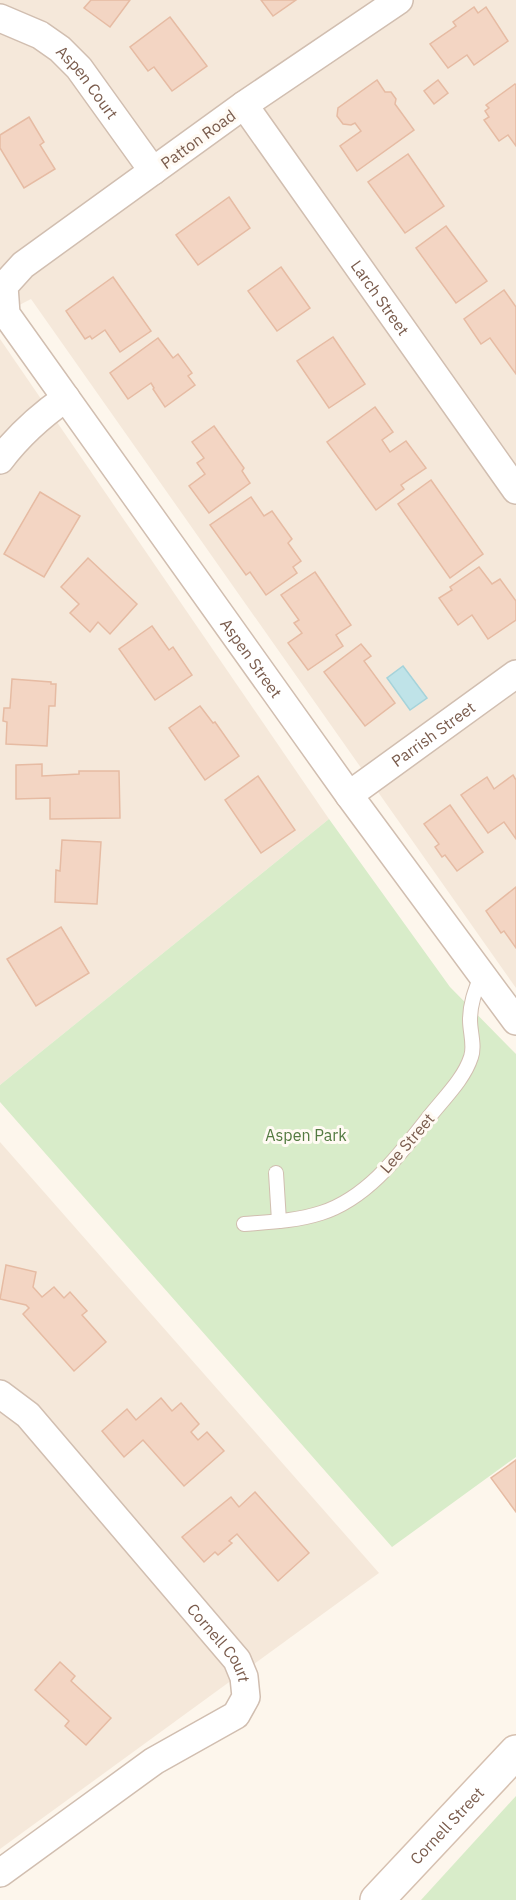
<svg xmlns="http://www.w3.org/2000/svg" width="516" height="1900" viewBox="0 0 516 1900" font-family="'IBM Plex Sans',sans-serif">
	<rect width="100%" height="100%" fill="#fdf6ec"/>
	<!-- residential -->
	<g fill="#f5e8da">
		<polygon points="0,0 516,0 516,988 31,299 0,315"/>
		<polygon points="0,339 329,819 0,1085"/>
		<polygon points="0,1142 379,1573 0,1849"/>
	</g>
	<!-- green -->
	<g fill="#d8ecc9">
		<polygon points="329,819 450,987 516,1054 516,1457 392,1547 0,1102 0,1085"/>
		<polygon points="516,1796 516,1900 421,1900"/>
	</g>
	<!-- water -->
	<polygon fill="#bfe3e8" stroke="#a5d3da" stroke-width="1.5" points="403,666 427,698 410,710 387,678"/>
	<!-- building -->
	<g fill="#f3d5c3" stroke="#e6bba3" stroke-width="1.5">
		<polygon points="91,0 130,0 110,27 84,8"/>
		<polygon points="261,0 296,0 273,16"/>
		<polygon points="474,7 478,13 486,7 508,41 474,65 467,55 448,68 430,44 456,26 453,22"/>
		<polygon points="170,17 207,66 172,91 154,67 148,71 130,47"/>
		<polygon points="377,80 385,92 391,92 396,99 395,104 414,130 357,171 340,146 361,131 355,123 351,125 343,124 337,116 338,108"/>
		<polygon points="438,80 448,93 434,104 424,91"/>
		<polygon points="515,84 516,85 516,146 508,135 499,141 484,120 489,117 485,111 489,108 486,105"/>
		<polygon points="29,117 44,142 40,145 55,169 24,188 0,148 0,135"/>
		<polygon points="408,154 444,206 405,233 368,182"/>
		<polygon points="229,197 250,228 198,265 176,235"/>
		<polygon points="446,226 487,281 456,303 416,248"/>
		<polygon points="281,267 310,308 277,331 248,291"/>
		<polygon points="113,277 151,331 120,352 105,330 92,339 90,336 85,339 66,311"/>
		<polygon points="504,290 516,307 516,374 490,338 481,344 464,319"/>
		<polygon points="333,337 365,384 329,408 297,361"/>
		<polygon points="158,338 173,358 178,354 192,373 188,376 195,385 165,407 153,389 154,388 151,383 128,399 110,373"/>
		<polygon points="375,407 393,432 382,440 390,452 406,441 426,468 401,485 404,489 376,510 327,442"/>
		<polygon points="214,426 244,468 242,471 250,483 209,513 189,486 205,474 197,463 204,458 192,442"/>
		<polygon points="431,480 483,554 450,578 398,504"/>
		<polygon points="40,492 80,516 44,577 4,554"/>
		<polygon points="251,497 264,516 272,511 292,539 288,543 301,561 293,567 297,573 266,595 250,572 246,575 210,525"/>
		<polygon points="88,558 137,604 110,634 98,622 90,632 70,613 79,604 61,587"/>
		<polygon points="479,567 492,584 500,579 516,601 516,620 488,639 472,615 458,625 439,598 452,590 450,587"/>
		<polygon points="315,572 351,625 336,635 343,646 308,670 288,643 302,633 294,623 299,620 281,595"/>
		<polygon points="152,626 169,650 173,647 192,675 155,700 119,649"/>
		<polygon points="361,644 371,656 364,661 395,703 365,726 324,672"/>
		<polygon points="12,679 51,682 51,684 56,684 55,706 49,706 47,746 6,744 7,722 3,721 4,708 10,708"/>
		<polygon points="200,706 213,723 215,722 239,756 205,780 169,728"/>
		<polygon points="42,764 42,776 79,774 79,771 119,771 120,818 50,819 50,798 16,799 16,765"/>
		<polygon points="513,775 516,780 516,839 504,822 488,833 461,795 487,777 494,789"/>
		<polygon points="258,776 295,830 261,853 225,800"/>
		<polygon points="450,805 483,852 457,871 445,855 442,857 435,847 439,844 424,824"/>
		<polygon points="62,840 101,842 97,904 55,902 56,870 60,871"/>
		<polygon points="516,887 516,948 504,931 501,933 486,911"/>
		<polygon points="61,927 89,973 36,1006 7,959"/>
		<polygon points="6,1265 36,1272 33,1287 42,1297 54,1287 64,1298 70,1292 87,1311 82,1315 106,1342 74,1371 23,1314 29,1308 26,1305 0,1299"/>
		<polygon points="161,1398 172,1411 181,1403 199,1424 191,1432 198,1440 207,1432 224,1451 184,1486 143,1440 124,1457 102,1431 127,1409 136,1420"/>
		<polygon points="516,1460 516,1512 491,1478"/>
		<polygon points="255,1492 309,1553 278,1581 237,1534 229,1541 232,1543 218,1555 215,1552 204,1562 182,1537 231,1497 239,1507"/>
		<polygon points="60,1662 75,1676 71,1681 111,1718 86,1745 65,1726 69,1721 35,1690"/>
	</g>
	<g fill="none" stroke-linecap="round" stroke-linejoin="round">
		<defs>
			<g id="lane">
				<polyline points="276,1173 279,1221"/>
				<path d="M244,1224C269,1222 296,1221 321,1213C368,1198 400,1154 429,1117C444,1098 464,1079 471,1057C475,1046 470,1032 470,1020C470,1004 475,991 481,976"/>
			</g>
			<g id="street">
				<path id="s1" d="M399,0L244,105L23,265L4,286L6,314L349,795L516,1021"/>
				<path id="s2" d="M0,18L40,35L60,49L79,68L153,171"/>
				<path id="s3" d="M244,105L516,490"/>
				<path d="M0,460C19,435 40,416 66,398"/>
				<path id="s4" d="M349,795L516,674"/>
				<path id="s5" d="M0,1394L28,1415L237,1660L244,1677L246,1697L236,1715L154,1761L0,1873"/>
			</g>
			<g id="secondary">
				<path id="s6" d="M377,1900L516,1752"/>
			</g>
		</defs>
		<!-- lane casing -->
		<use href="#lane" stroke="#d1beb0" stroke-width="16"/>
		<!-- street casing -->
		<use href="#street" stroke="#d1beb0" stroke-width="30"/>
		<!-- secondary casing -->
		<use href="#secondary" stroke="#d6c0b0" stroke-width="36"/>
		<!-- lane -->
		<use href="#lane" stroke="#fff" stroke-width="14"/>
		<!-- street -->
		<use href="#street" stroke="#fff" stroke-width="27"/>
		<!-- secondary -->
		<use href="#secondary" stroke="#fff" stroke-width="33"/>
	</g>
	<g text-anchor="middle" stroke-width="6" stroke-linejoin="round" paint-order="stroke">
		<!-- street labels -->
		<g font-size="16" fill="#7a5c4d" stroke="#fffaf3">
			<text dy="6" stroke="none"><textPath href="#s2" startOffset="111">Aspen Court</textPath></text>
			<text transform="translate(198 139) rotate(-36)" y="6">Patton Road</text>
			<text dy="6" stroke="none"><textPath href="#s3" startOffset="236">Larch Street</textPath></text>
			<text dy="6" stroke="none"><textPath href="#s1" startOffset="939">Aspen Street</textPath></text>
			<text dy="6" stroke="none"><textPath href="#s4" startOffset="104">Parrish Street</textPath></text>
			<text transform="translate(407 1143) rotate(-49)" y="6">Lee Street</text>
			<text dy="6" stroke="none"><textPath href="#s5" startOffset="333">Cornell Court</textPath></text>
			<text dy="6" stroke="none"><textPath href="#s6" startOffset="102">Cornell Street</textPath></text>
		</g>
		<!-- park labels -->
		<g font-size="16" fill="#537a41" stroke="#fffaf3">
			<text x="306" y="1141">Aspen Park</text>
		</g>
	</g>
</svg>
